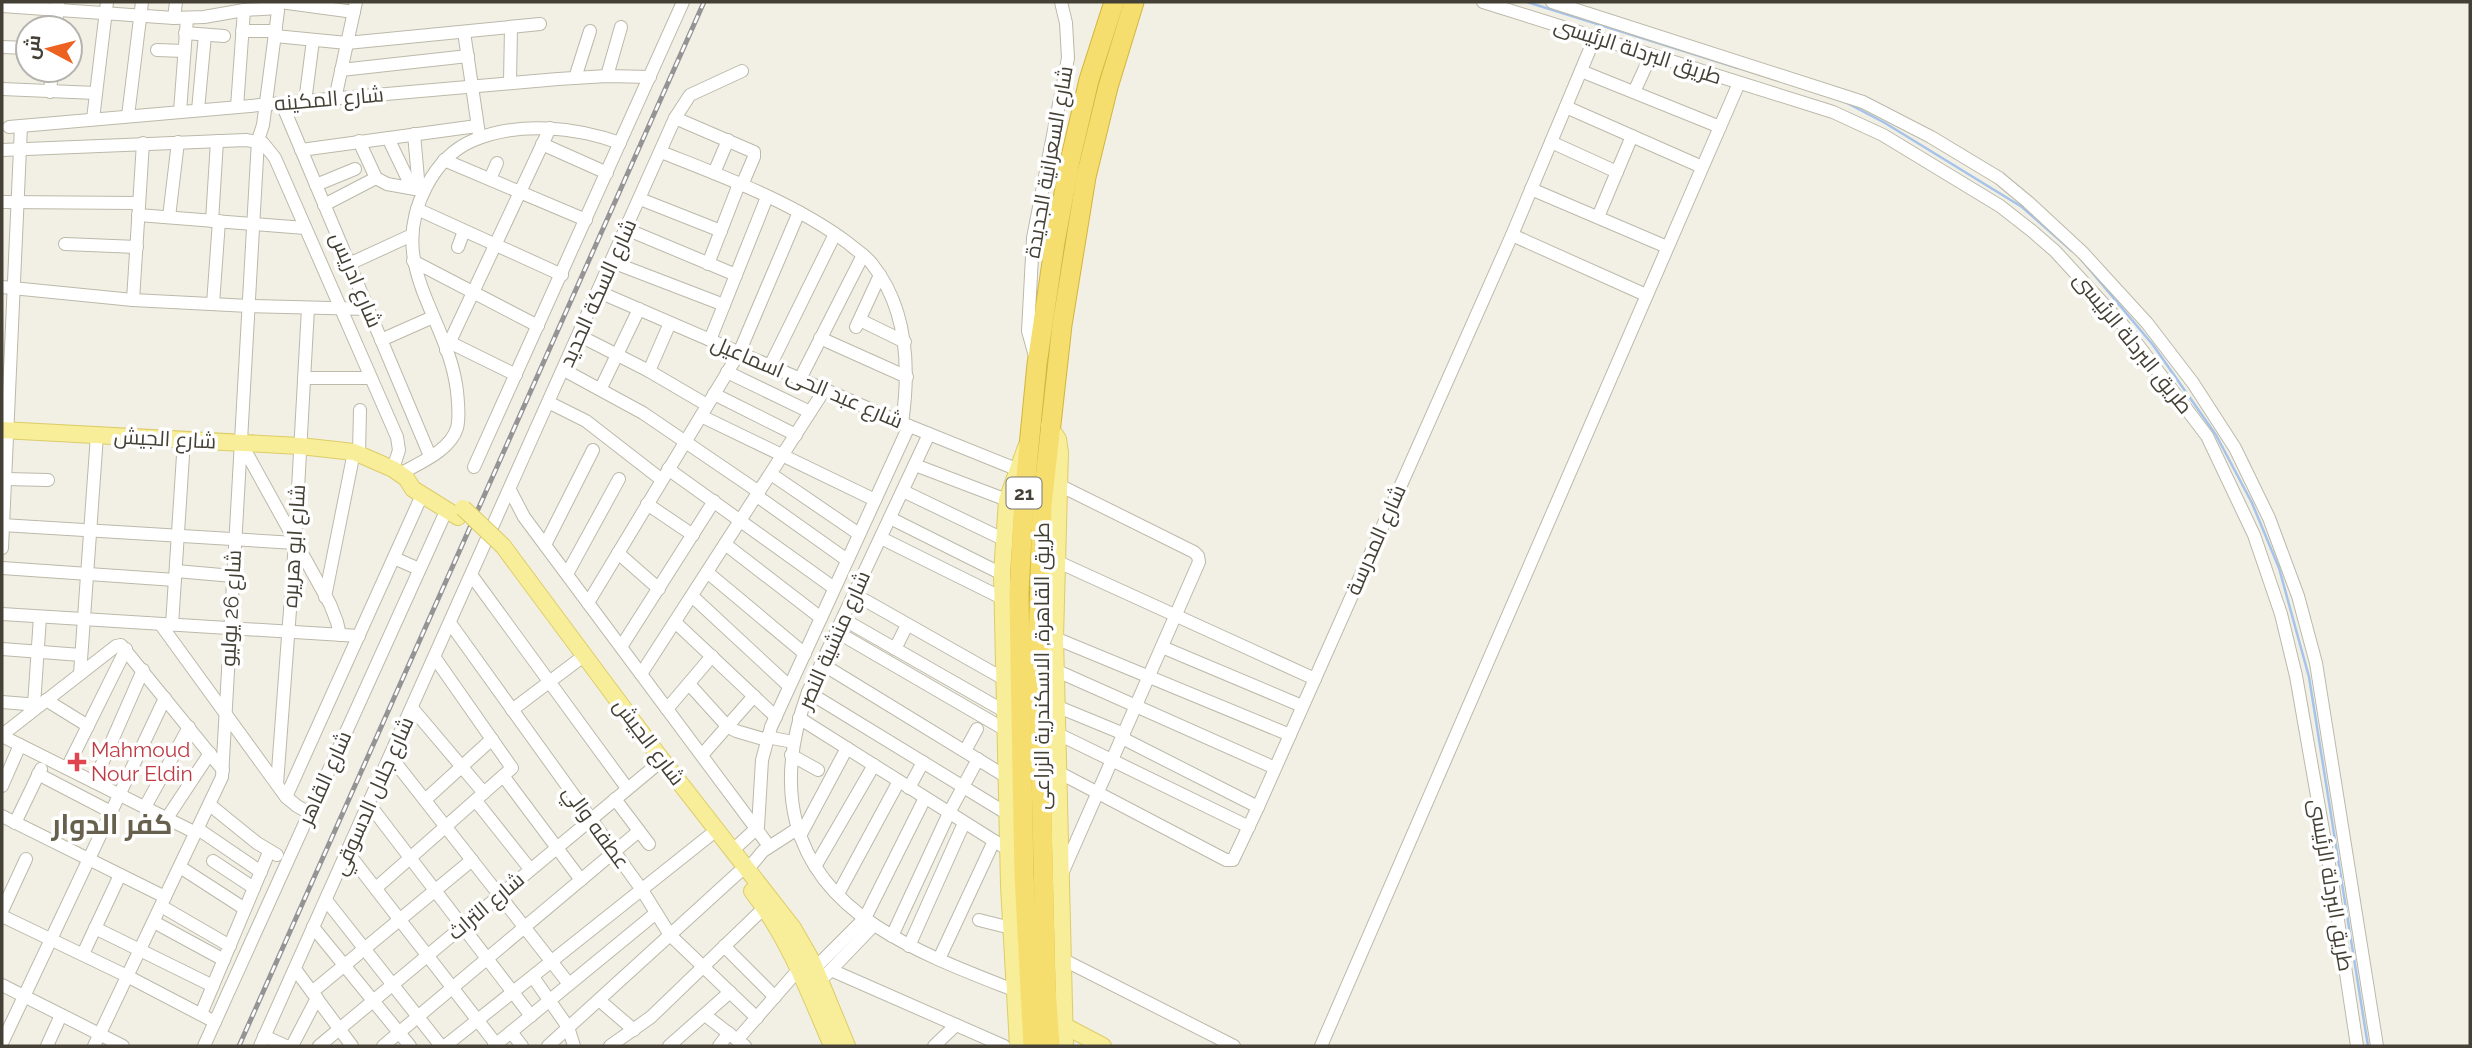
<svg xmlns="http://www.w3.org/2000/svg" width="2472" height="1048" viewBox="0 0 2472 1048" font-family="Raleway,Cairo,sans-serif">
	<rect width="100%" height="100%" fill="#f2f0e5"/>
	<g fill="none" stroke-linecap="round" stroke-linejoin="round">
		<!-- stream -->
		<g stroke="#a5c3eb" stroke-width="2.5">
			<polyline points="1527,2 1738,68"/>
			<polyline points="1845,102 1885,123 2022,207 2072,251"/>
			<polyline points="2080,258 2153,345 2216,435 2252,503 2279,568 2309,677 2368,1046"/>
		</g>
		<defs>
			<g id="minor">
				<polyline points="280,2 354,12"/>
				<polyline points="1483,2 1833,112 1883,135 2000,206 2032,231 2055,251 2122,324 2207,436 2254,535 2281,614 2296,676 2333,887 2357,1046"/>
				<polyline points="1552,2 1863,102 1931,137 1999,178 2028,202 2083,253 2147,323 2193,383 2235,448 2269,518 2298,596 2316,663 2377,1046"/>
				<polyline points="2,6 174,18 204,17 244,10 278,8"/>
				<polyline points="174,18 176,2"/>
				<polyline points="56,28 58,2"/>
				<polyline points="242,31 276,31"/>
				<polyline points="464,32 479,134"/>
				<polyline points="185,33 224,36"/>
				<polyline points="275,36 347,43 540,24"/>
				<polyline points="2,47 28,48"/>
				<polyline points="157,50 184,51"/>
				<polyline points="341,70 468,56"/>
				<polyline points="1581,71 1720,127"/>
				<polyline points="607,76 621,27"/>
				<polyline points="575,78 590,31"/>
				<polyline points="510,82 511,27"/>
				<polyline points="2,89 96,93"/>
				<polyline points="50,92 52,70"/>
				<polyline points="1634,92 1651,55"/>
				<polyline points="335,99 356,2"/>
				<polyline points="305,102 313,40"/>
				<polyline points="282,104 430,456"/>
				<polyline points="237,107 244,10"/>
				<polyline points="1566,107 1702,167"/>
				<polyline points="198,110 205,35"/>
				<polyline points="180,112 187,18"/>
				<polyline points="128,116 142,2"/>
				<polyline points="675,118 754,152 754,157 742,185"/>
				<polyline points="93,119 107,2"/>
				<polyline points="9,127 558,79 607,76 650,77"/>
				<polyline points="414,134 419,190"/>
				<polyline points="388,138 412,188"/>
				<polyline points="1551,142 1617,172"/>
				<polyline points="542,144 607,173"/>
				<polyline points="2,150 246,140 263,143 275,158 397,437 399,450 393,469"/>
				<polyline points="301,150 477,126"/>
				<path d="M661,152C724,177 793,202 848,243C856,250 866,256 872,264C908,309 910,369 902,423"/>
				<polyline points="444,160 586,220"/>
				<polyline points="714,173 728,140"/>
				<polyline points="376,178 387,184 415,189"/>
				<polyline points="490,179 497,163"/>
				<polyline points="316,185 355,169"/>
				<polyline points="1531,189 1667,247"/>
				<polyline points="640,199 721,231"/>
				<polyline points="2,202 139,203"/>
				<polyline points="324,205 376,178 359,141"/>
				<polyline points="417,209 562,275"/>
				<polyline points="138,215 305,228"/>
				<polyline points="169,217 178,142"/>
				<polyline points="1598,217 1632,136"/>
				<polyline points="212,221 217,141"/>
				<polyline points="626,229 736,275"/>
				<polyline points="1512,235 1646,295"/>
				<polyline points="65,244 137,247"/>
				<polyline points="458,247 464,231"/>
				<polyline points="413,261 538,326"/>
				<polyline points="612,262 724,305"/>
				<polyline points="349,264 412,235"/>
				<polyline points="708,264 739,184"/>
				<polyline points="2,287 133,300 249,306 368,309"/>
				<polyline points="599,292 902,423 1016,469"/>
				<polyline points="133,300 143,143"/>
				<polyline points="213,304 219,221"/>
				<polyline points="860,320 905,342"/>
				<polyline points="856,327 880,275"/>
				<polyline points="580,336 649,371 707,405"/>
				<polyline points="820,338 907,377"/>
				<polyline points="381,340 433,317"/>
				<polyline points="710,340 767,197"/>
				<polyline points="449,342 516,375"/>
				<polyline points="446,350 550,128"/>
				<polyline points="1036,360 1028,331 1033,238 1068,58 1066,23 1061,2"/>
				<polyline points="770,366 835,234"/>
				<polyline points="564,370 643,413 759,492"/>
				<polyline points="649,371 670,323"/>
				<polyline points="727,372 810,412"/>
				<polyline points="304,378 370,378"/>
				<polyline points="800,379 863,255"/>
				<polyline points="601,388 639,309"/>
				<polyline points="714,394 796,435"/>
				<polyline points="550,403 586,421 662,480"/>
				<polyline points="701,416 875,500"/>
				<path d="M929,434L808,692C774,785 788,869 876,926C919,954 968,972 1016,991"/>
				<polyline points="241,443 330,604 337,622 340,635"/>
				<polyline points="359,453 360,410"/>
				<polyline points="915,465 1007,500"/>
				<polyline points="474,467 683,2"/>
				<polyline points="668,469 834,588"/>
				<path d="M400,474C419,463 450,451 457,428C460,416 458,403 457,391C448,316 385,266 426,187C437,166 452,149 474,140C520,121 575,127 620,143"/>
				<polyline points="771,474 859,534"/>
				<polyline points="6,479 48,480"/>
				<polyline points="1059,485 1194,552 1198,556 1199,562 1061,876"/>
				<polyline points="510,490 524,517 769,846"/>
				<polyline points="903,491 1003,539"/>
				<polyline points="757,496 847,560"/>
				<polyline points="647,504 693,535"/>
				<polyline points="890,518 1002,574"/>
				<polyline points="2,525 295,543"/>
				<polyline points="881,538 1002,598"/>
				<polyline points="725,544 821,618"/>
				<polyline points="545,545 593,450"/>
				<polyline points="2,548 21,126"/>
				<polyline points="618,553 659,589"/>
				<polyline points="394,558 419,569"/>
				<polyline points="1056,561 1315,679"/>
				<polyline points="2,568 175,580"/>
				<polyline points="176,571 233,576"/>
				<polyline points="707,572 805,654"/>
				<polyline points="567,574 619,479"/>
				<polyline points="472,576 627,788"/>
				<polyline points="854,594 1004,679"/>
				<polyline points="692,596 789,686"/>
				<polyline points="325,597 354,452"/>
				<polyline points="588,603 739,353 799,212"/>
				<polyline points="2,614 359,636"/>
				<polyline points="843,619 1004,711"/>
				<polyline points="675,622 776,717"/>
				<polyline points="450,623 642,890 670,935 757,1018"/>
				<polyline points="161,625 286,797 297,806 309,813"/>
				<polyline points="172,625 184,440"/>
				<polyline points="837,632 1004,729"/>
				<polyline points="1055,638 1290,735"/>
				<polyline points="621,647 714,501"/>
				<polyline points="1162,647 1302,706"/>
				<polyline points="2,649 81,655"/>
				<polyline points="895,649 907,625"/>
				<polyline points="822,664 1005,776"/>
				<polyline points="1055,670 1275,768"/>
				<polyline points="80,674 97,435"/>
				<polyline points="641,674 825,389"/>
				<polyline points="689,684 727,726 736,731 767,740"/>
				<polyline points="808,692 1006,813"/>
				<polyline points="46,700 88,726"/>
				<polyline points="2,702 39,705"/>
				<polyline points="34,705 40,617"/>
				<polyline points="1056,706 1124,734"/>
				<polyline points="412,708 484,793"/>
				<polyline points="667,709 712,656"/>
				<polyline points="512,710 577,661"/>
				<polyline points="799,718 1007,849"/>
				<polyline points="1056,733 1249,827"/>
				<polyline points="2,735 116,646 121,645 223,770"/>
				<polyline points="2,736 196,833"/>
				<polyline points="767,737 793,742"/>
				<polyline points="1122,738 1258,807"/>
				<polyline points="965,751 977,729"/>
				<polyline points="702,755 754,696"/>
				<polyline points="791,755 818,770"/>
				<polyline points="391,757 569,984"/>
				<polyline points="67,768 126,649"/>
				<polyline points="1058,772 1226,860 1233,860 1258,807 1512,235 1595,37"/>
				<polyline points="38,774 111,812"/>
				<polyline points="504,777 581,880"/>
				<polyline points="94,782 143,670"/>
				<polyline points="277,784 295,543 308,308"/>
				<polyline points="2,786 20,745"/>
				<polyline points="909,788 923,762"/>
				<polyline points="286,797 422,495"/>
				<polyline points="615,799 649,844"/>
				<polyline points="425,800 492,739"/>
				<polyline points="476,801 530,869"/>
				<polyline points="369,804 531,1016"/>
				<polyline points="210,805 257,843 277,855"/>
				<polyline points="145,807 189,727"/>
				<polyline points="2,816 165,897"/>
				<polyline points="167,818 210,753"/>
				<polyline points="15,823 41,769"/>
				<polyline points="198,829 261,872"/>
				<polyline points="800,836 847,748"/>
				<polyline points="733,850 758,827 762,760 771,727 909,426"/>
				<polyline points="348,853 496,1044"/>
				<polyline points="213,861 254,888"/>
				<polyline points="816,865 874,765"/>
				<polyline points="180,867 245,909"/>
				<polyline points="748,869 763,851 797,829"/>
				<polyline points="376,888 512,768 435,658"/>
				<polyline points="838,894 899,781"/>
				<polyline points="326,900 441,1046"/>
				<polyline points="161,906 230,946"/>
				<polyline points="2,911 26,859"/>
				<polyline points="2,916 127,976 215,1022"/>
				<polyline points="979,920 1011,928"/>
				<polyline points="154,922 224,960"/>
				<polyline points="313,927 410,1046"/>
				<polyline points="95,928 213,986"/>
				<polyline points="892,936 949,813 978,759"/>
				<polyline points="724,946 775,997"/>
				<polyline points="909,946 964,823"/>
				<polyline points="83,954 120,875"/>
				<polyline points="939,959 994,841"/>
				<polyline points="1062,959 1234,1046"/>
				<polyline points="815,968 865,918 925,798"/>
				<polyline points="295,969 352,1046"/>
				<polyline points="831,970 1004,1046"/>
				<polyline points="826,975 874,925"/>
				<polyline points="533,977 568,1027 574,1046"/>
				<polyline points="2,985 123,1046"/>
				<polyline points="312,992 472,860"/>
				<polyline points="599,1000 634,1030"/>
				<polyline points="201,1014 269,852"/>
				<polyline points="705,1015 745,1046"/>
				<polyline points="511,1032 522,1046"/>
				<polyline points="264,1036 286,1046"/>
				<polyline points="737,1040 799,969"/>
				<polyline points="2,1043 165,698"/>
				<polyline points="47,1046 61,1015"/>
				<polyline points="94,1046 222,777 258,140 263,125 278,11 274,2"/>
				<polyline points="204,1046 447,509"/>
				<polyline points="260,1046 675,118 690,95 742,71"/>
				<polyline points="292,1046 317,998"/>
				<polyline points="319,1046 654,767"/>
				<polyline points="383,1046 639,831"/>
				<polyline points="445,1046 709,836"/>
				<polyline points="494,1046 656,913"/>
				<polyline points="548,1046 738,873"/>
				<polyline points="610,1046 651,1017 764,908"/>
				<polyline points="669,1046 730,992"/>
				<polyline points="719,1046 729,1033"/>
				<polyline points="934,1046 956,1025"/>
				<polyline points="1321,1046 1739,83"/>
			</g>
			<g id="major">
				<polyline points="1049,426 1058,439 1060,452 1055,638 1065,1046"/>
				<polyline points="2,430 300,446 354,452 393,469 406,478 413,489 458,517"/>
				<polyline points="503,546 659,756 793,928 812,961 847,1046"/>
				<path d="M752,891C788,937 809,992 832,1046"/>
				<polyline points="1063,1025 1103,1046"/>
				<polyline points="1018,1046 1009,886 1002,574 1007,500 1026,447"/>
			</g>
			<g id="highway">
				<polyline points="1033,1046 1024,875 1020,661 1019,593 1024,497 1037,364 1055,242 1070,161 1089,80 1114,2"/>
				<polyline points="1050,1046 1046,988 1038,647 1042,505 1062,325 1086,177 1108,87 1134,2"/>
			</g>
		</defs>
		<!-- minor casing -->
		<use href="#minor" stroke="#bcb9a9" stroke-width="14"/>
		<!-- major casing -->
		<use href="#major" stroke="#dccd69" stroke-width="18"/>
		<!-- highway casing -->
		<use href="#highway" stroke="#d3b53e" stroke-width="21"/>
		<!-- minor -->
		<use href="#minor" stroke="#fff" stroke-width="12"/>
		<!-- major -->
		<use href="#major" stroke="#f8ed98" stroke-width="16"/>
		<!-- highway -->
		<use href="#highway" stroke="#f5de6d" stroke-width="19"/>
		<defs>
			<polyline id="rail" points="239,1046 704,2"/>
		</defs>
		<!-- rail casing -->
		<use href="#rail" stroke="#949494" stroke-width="5"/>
		<!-- rail -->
		<use href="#rail" stroke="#fff" stroke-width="2.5" stroke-dasharray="8" stroke-linecap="butt"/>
		<defs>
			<polyline id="major-bridge" points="463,508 503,546"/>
		</defs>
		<!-- major-bridge casing -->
		<use href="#major-bridge" stroke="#dccd69" stroke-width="18" stroke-linecap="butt"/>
		<!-- major-bridge -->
		<use href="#major-bridge" stroke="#f8ed98" stroke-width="16"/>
	</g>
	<!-- markers -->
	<path fill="#e0444e" stroke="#fff" stroke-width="2.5" d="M73.5 751.5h7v7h7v7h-7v7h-7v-7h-7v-7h7z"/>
	<g text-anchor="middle" stroke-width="7" stroke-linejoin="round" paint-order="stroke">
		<!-- shield labels -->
		<rect fill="#fff" stroke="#7c7972" stroke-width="2" x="1006.5" y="477.5" width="35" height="31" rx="5"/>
		<g font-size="19" font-weight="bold" fill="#444035">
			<text x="1024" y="500">21</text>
		</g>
		<!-- street labels -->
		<g font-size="21" fill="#444035" stroke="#fff">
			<text transform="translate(1638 51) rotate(18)" y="7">طريق البردلة الرئيسى</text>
			<text transform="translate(329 99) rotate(-5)" y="7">شارع المكينه</text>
			<text transform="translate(1049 162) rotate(-80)" y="7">شارع السعرانية الجديدة</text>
			<text transform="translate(356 280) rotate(67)" y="7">شارع ادريس</text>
			<text transform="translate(598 293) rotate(-66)" y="7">شارع السكة الحديد</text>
			<text transform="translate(2133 343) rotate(51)" y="7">طريق البردلة الرئيسى</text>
			<text transform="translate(807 382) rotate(23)" y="7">شارع عبد الحى اسماعيل</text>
			<text transform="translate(165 439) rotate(3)" y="7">شارع الجيش</text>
			<text transform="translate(1376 540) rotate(-66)" y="7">شارع المدرسة</text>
			<text transform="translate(294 546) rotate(-86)" y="7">شارع ابو هريره</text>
			<text transform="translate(231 608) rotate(-87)" y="7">شارع 26 يوليو</text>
			<text transform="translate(834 640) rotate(-66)" y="7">شارع منشية النصر</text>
			<text transform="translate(1042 666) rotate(-90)" y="7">طريق القاهرة, الاسكندرية الزراعى</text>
			<text transform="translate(649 742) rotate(53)" y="7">شارع الجيش</text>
			<text transform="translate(325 778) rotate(-66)" y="7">شارع القاهر</text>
			<text transform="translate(373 796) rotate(-66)" y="7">شارع جلال الدسوقي</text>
			<text transform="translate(596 827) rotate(54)" y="7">عطفه والي</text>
			<text transform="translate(2331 885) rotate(80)" y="7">طريق البردلة الرئيسى</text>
			<text transform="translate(486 906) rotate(-40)" y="7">شارع التراث</text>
		</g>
		<!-- health labels -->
		<g font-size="21" fill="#be3a42" stroke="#fff" text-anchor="start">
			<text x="91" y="757">Mahmoud<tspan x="91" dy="24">Nour Eldin</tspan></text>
		</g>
		<!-- district labels -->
		<g font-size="28" font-weight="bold" fill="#66604d" stroke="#fff">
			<text x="112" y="834">كفر الدوار</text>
		</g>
	</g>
	<!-- border -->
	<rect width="2472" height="1048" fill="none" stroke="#444035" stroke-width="7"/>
	<!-- north arrow -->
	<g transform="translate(49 49) rotate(277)"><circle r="33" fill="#ffffff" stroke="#b4b3ae" stroke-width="2"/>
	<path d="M0-5L12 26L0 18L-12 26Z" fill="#ed6221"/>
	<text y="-10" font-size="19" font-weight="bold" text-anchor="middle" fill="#444035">ش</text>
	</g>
</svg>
